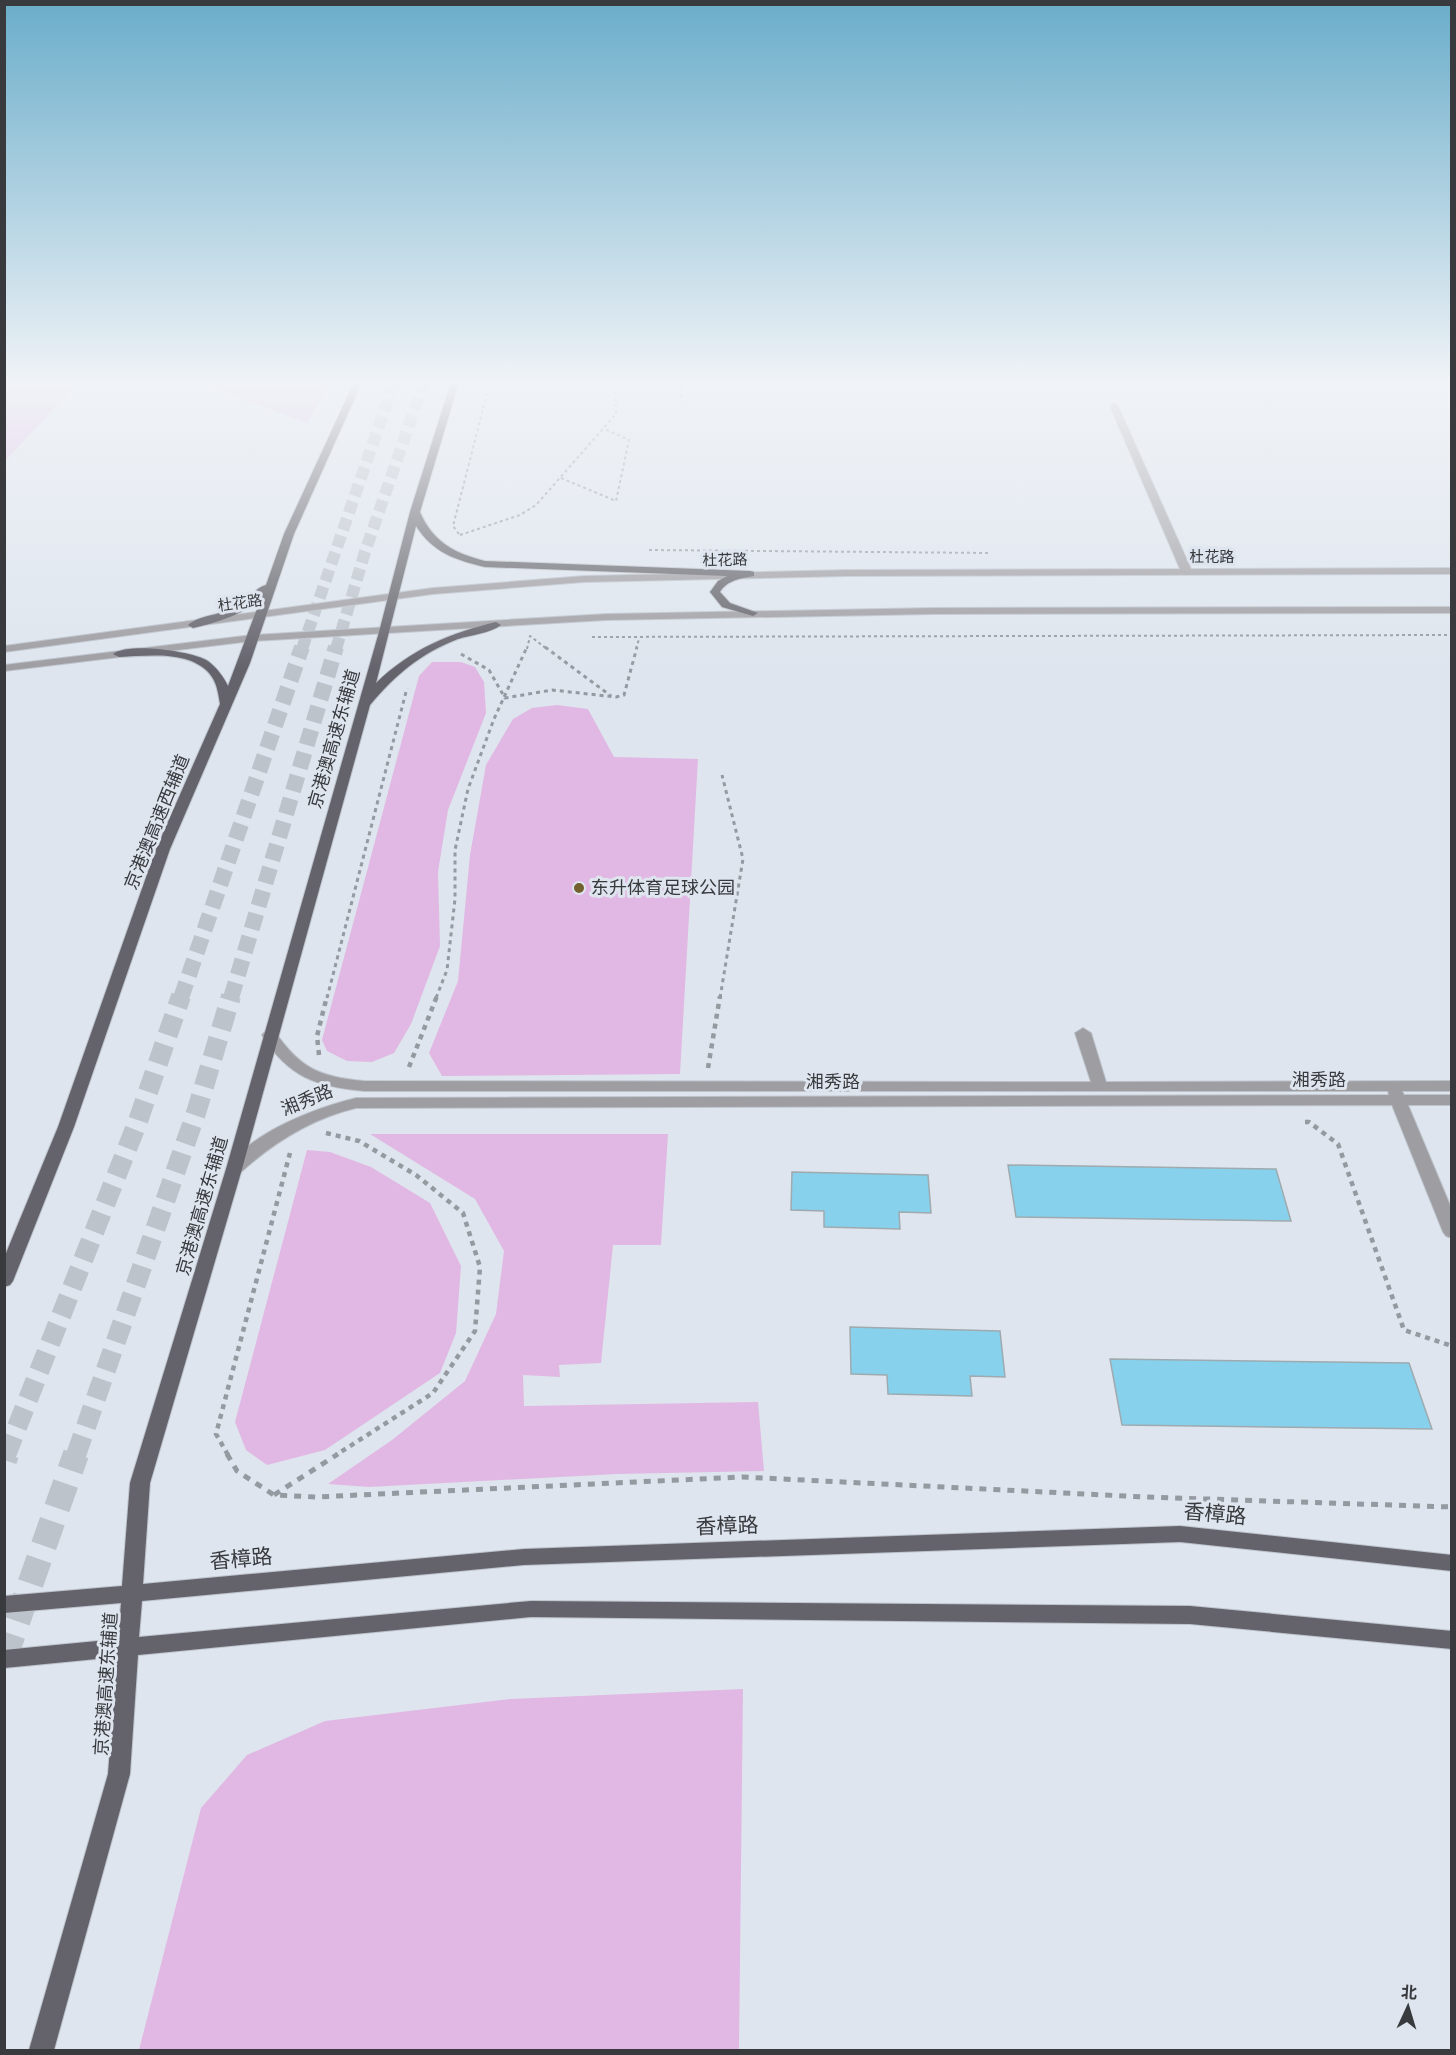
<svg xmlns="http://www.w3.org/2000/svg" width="1456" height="2055" viewBox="0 0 1456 2055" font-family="Mulish,'Noto Sans SC',sans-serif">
	<rect width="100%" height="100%" fill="#dee5ee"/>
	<!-- green -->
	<g fill="#e1b8e3">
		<polygon points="5,382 79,382 5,461 4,382"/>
		<polygon points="197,382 330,382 307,423"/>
		<polygon points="432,662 461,662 475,667 484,682 486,713 448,810 438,872 440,946 411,1024 394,1053 372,1062 347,1061 327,1051 322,1040 419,676"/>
		<polygon points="557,705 588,709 614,757 698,759 680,1074 442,1076 429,1053 458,981 470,855 486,765 513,719 532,708"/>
		<polygon points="370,1134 668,1134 661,1245 613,1245 601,1363 559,1365 560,1377 523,1375 524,1406 758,1402 764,1471 617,1474 369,1487 328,1484 392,1440 465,1381 496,1314 504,1251 475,1199"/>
		<polygon points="307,1150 330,1152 371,1167 430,1203 461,1266 456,1333 440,1373 325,1450 267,1465 246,1450 235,1422"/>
		<polygon points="743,1689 739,2050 139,2050 201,1808 247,1755 325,1721 511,1699"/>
	</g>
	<!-- building -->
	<g fill="#87d1ed" stroke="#9eaaae" stroke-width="1.5">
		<polygon points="1008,1165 1276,1169 1291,1221 1016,1217"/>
		<polygon points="792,1172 928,1175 931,1213 899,1212 900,1229 824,1227 824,1211 791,1210"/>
		<polygon points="850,1327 1000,1331 1005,1377 970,1376 972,1396 888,1394 887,1375 851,1374"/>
		<polygon points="1110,1359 1409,1363 1432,1429 1122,1425"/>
	</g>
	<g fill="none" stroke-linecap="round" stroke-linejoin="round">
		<!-- highway-tunnel-far3 -->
		<g stroke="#bdc3cb" stroke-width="12" stroke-dasharray="12 6" stroke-linecap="butt">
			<polyline points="302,649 394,382"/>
			<polyline points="336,649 365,552 424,382"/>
		</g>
		<!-- highway-tunnel-far2 -->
		<g stroke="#bdc3cb" stroke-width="16" stroke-dasharray="16 8" stroke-linecap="butt">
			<polyline points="181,998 302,647"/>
			<polyline points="231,998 336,647"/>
		</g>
		<!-- highway-tunnel-far1 -->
		<g stroke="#bdc3cb" stroke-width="20" stroke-dasharray="20 10" stroke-linecap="butt">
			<polyline points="6,1455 138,1121 181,996"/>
			<polyline points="76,1455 196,1113 231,996"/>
		</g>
		<!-- highway-tunnel -->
		<g stroke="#bdc3cb" stroke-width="26" stroke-dasharray="26 14" stroke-linecap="butt">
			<polyline points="4,1460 6,1454"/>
			<polyline points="4,1659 76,1454"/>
		</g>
		<defs>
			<g id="minor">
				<polygon points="1114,403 1118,406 1191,569 1452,568 1452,574 847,576 584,582 433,594 4,652 4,646 433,588 584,576 847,570 1180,569 1110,406"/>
				<polygon points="1452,607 1452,613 933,614 607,620 252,641 4,671 4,665 252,635 607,614 933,608"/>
				<path d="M1083,1028L1091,1033L1106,1082L1452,1081V1091H1402L1404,1095H1452V1105H1408L1452,1210V1238L1446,1236L1443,1232L1392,1105L356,1108C311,1119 274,1142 240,1173H228L226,1169C250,1133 315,1108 356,1098L1389,1095L1388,1091H364C316,1086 289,1078 262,1035L265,1032H275C301,1069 320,1077 364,1081L1091,1082L1075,1033Z"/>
			</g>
			<g id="major">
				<path d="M354,382H362L294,534L250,663L170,849L74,1127L13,1281L10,1285L4,1287V1258L58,1127L156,849L220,704C218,693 217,682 209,673C188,650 147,656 119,657L113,654C128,642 192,651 208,661C217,668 223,676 228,686L261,598C241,616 218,622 193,628L188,625C199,615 222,615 236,607C246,601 256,587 266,585L284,534Z"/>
				<path d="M451,382H459L420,512C433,542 454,553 485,561L750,571L754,572V576C742,578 727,580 720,592L730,603L758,613L753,616L722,607L710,592L718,581L727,576L485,567C456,560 433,553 416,526L376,683C411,649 450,633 496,622L501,625C491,633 471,635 458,639C421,653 395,675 370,705L242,1169L150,1483L143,1584L524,1549L1180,1526L1452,1555V1571L1180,1542L524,1565L142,1601L139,1637L531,1601L1190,1606L1452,1631V1649L1190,1624L531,1617L138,1655L130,1774L54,2050H29L108,1774L117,1657L4,1668V1650L118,1639L121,1603L4,1613V1596L122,1586L130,1483L226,1169L379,632L410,512Z"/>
			</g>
		</defs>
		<!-- minor casing -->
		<use href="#minor" stroke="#bdc3cb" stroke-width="2"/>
		<!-- major casing -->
		<use href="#major" stroke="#bdc3cb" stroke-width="2"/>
		<!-- path-far3 -->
		<g stroke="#9599a0" stroke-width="2" stroke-dasharray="3 3" stroke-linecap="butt">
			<polyline points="681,382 681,401"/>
			<polyline points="561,478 616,501 629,440 605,429"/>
			<polyline points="459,534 453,526 490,382"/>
			<polyline points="460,535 520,515 536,505 616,414 615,394 608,382"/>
			<polyline points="649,550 990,553"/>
			<polyline points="592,637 1452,635"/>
			<polyline points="527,649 530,636 547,649"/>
			<polyline points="636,649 639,639"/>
		</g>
		<!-- path-far2 -->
		<g stroke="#9599a0" stroke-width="3" stroke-dasharray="4 4" stroke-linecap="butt">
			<polyline points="545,647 611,696"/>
			<polyline points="461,654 489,670 505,698 552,690 616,697 624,695 637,647"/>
			<polyline points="327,998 407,688"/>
			<polyline points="436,998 447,970 455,899 455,850 468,789 494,719 527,647"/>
			<polyline points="720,998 743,859 722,775"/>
		</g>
		<!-- path-far1 -->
		<g stroke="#9599a0" stroke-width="4.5" stroke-dasharray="5 5" stroke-linecap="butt">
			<polyline points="319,1055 317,1036 327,996"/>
			<polyline points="409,1067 437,996"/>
			<polyline points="708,1068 720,996"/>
			<polyline points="1305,1122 1309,1122 1338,1144 1404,1330 1452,1346"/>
			<polyline points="326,1133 359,1141 416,1175 463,1213 480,1267 475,1331 433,1393 336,1455"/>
			<polyline points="228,1455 216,1434 290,1153"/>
		</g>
		<!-- path -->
		<g stroke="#9599a0" stroke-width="5" stroke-dasharray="7 7" stroke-linecap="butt">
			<polyline points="227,1454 237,1471 274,1495 316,1497 742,1477 1145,1497 1452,1507"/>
			<polyline points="274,1495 338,1454"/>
		</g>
		<!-- minor -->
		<use href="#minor" fill="#9e9da2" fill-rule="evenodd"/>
		<!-- major -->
		<use href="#major" fill="#64636b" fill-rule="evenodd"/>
	</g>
	<!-- sky -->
	<linearGradient id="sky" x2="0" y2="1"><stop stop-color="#6aadca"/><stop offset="0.57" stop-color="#f0f3f7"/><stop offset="1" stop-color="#f0f3f7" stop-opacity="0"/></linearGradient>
	<rect width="1456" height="670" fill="url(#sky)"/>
	<!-- markers -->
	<circle fill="#73602f" stroke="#dee5ee" stroke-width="2" cx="579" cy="888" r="6"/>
	<g text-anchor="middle" stroke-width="6" stroke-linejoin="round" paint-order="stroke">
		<!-- far-street labels -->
		<g font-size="15" fill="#383a3e" stroke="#dee5ee">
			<text x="1212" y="562">杜花路</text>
			<text transform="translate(725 560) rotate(-1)" y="5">杜花路</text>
			<text transform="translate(240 603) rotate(-8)" y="5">杜花路</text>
		</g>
		<!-- street labels -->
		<g font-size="18" fill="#383a3e" stroke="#dee5ee">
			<text transform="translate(334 739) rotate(-74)" y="6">京港澳高速东辅道</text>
			<text transform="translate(157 822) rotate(-68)" y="6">京港澳高速西辅道</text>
			<text x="1319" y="1086">湘秀路</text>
			<text x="833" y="1088">湘秀路</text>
			<text transform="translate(307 1100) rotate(-22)" y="6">湘秀路</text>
			<text transform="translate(202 1206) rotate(-74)" y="6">京港澳高速东辅道</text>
			<text transform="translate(106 1684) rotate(-86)" y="6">京港澳高速东辅道</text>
		</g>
		<!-- poi labels -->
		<g font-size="18" fill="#383a3e" stroke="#dee5ee" text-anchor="start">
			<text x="591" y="894">东升体育足球公园</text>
		</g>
		<!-- near-street labels -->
		<g font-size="21" fill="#383a3e" stroke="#dee5ee">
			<text transform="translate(1215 1514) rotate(5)" y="7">香樟路</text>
			<text transform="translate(727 1526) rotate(-2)" y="7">香樟路</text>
			<text transform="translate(241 1559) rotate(-5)" y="7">香樟路</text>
		</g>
	</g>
	<!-- border -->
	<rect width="1456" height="2055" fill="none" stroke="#383a3e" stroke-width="12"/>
	<!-- north arrow -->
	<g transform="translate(1408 2007) rotate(4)" stroke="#dee5ee" stroke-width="4.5" paint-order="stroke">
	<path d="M0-4.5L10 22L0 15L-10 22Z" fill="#383a3e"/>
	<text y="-9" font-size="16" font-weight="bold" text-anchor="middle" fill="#383a3e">北</text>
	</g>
</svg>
